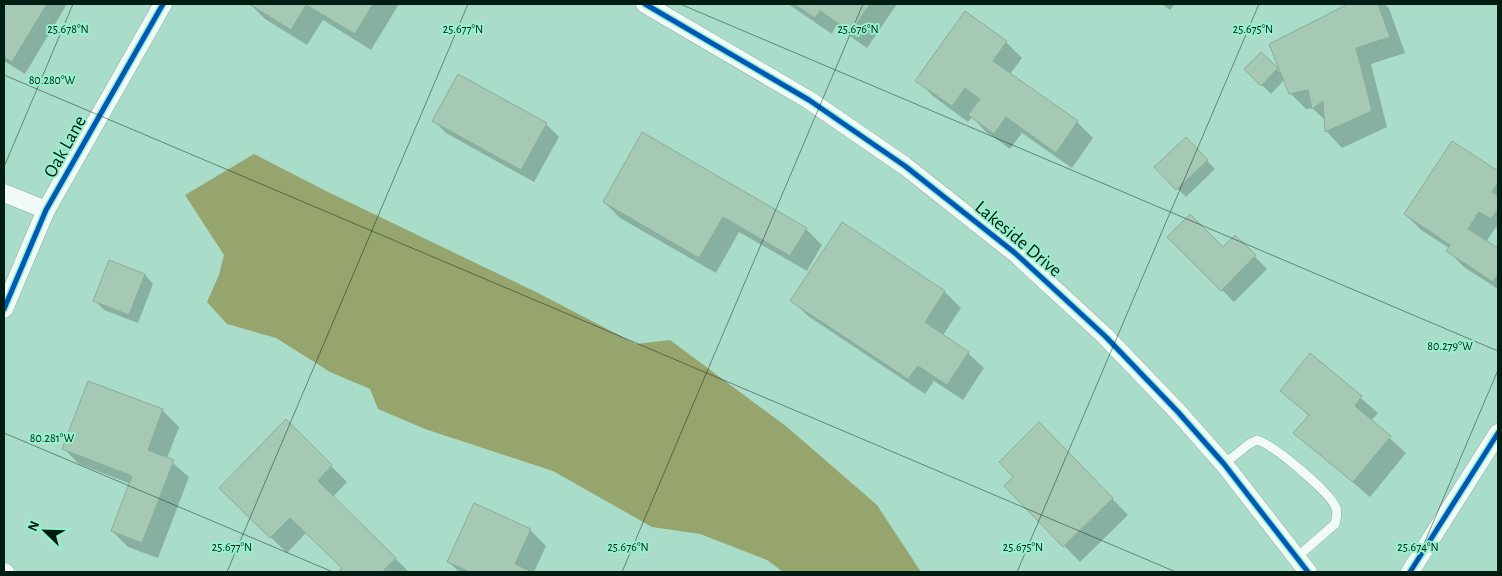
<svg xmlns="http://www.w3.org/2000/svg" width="1502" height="576" viewBox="0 0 1502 576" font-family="'Alegreya Sans',sans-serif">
	<rect width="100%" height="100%" fill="#aaddc9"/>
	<!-- water -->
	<polygon fill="#96a46d" points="254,154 326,191 538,293 636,344 670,340 787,427 877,505 921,572 783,572 767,560 700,534 652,527 553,471 425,429 378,409 370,389 330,372 276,338 227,324 207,302 219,275 224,255 185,195"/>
	<!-- shadow -->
	<g fill="#0003">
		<polygon points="4,4 67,4 25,74 4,61"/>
		<polygon points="250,4 399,4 371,50 323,20 307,45 265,19"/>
		<polygon points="788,4 897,4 867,48 836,26 832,34"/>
		<polygon points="1162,4 1175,4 1170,10"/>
		<polygon points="1351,4 1384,4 1389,8 1405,53 1371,64 1387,127 1342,148 1327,132 1326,121 1312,108 1306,109 1290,93 1285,79 1271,94 1246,69 1261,54 1283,75 1271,45"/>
		<polygon points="1006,42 1022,58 1010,74 1077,122 1093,138 1072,168 1022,133 1010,149 985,131 972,117 968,122 933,96 917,80"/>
		<polygon points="434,121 546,124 559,137 534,182 446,133"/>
		<polygon points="643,134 806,229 822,245 807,271 739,232 716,273 620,218 604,202"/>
		<polygon points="1186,138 1215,169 1186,197 1156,167"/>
		<polygon points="1452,142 1498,172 1498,228 1496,227 1486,242 1498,250 1498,289 1464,267 1448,251 1449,248 1421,230 1405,214"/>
		<polygon points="842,224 945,292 961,308 943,335 968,353 984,368 963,400 934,381 925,394 808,316 792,300"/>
		<polygon points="1235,236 1267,269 1234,302 1169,237 1223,249"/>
		<polygon points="110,262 145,275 153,284 138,323 104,310 95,301"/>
		<polygon points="1311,355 1378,413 1371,421 1406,453 1370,497 1295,433 1309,416 1282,391"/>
		<polygon points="89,382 163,411 179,427 167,458 189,477 158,558 128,547 112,531 131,484 79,464 63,448"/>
		<polygon points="286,421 347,482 333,497 409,572 340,572 344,569 306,533 287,553 220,488"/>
		<polygon points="1055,439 1128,515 1080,562 1006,486"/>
		<polygon points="530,530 546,546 534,572 459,572 449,562"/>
	</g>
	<!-- building -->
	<g fill="#a6c9b5" stroke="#8aad99">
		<polygon points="4,4 47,4 12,62 4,57"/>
		<polygon points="249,4 373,4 355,34 306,5 291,30"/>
		<polygon points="794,4 870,4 851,32 820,11 815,18"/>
		<polygon points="1348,4 1378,4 1390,37 1356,48 1372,111 1325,132 1323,101 1312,109 1308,90 1289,94 1269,44"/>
		<polygon points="965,11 1007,41 993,61 1078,121 1056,153 1006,117 994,134 968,115 980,99 965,88 952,106 915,81"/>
		<polygon points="1261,52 1278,68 1261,86 1244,69"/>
		<polygon points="458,74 547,123 521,170 432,121"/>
		<polygon points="642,132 807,228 790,256 723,217 699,258 603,202"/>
		<polygon points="1186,137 1208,160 1176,190 1154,167"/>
		<polygon points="1452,141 1498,171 1498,182 1492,192 1498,196 1498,209 1491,219 1479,212 1468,229 1498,248 1498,274 1493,282 1446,251 1450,245 1404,214"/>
		<polygon points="1190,214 1223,247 1235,235 1256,255 1221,291 1167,237"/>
		<polygon points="842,222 945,291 925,322 969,352 947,385 918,366 908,379 790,301"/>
		<polygon points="109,260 145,274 129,315 93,301"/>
		<polygon points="1310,353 1362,396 1355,406 1391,436 1353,482 1293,433 1309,415 1280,391"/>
		<polygon points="88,381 163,409 148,450 174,460 142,543 111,531 132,476 62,449"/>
		<polygon points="286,419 332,465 318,481 396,558 382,572 338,572 342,568 290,518 270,538 219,488"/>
		<polygon points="1039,422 1113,498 1063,547 1004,486 1013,477 999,462"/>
		<polygon points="474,503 531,529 515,564 532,572 470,572 447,562"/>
	</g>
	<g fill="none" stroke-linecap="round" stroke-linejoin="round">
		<defs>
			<path id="lane" d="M1224,464L1249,444L1257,440C1274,445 1331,493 1336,508C1338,514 1336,519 1335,524L1296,558"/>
			<g id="street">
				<polyline points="645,4 809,100 905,166 1015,253 1105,336 1178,412 1224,464 1308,572"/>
				<polyline points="4,193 46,210"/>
				<polyline points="4,309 46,210 163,4"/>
				<polyline points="4,572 5,572"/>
				<polyline points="1410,572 1498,433"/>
			</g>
		</defs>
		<!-- lane casing -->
		<use href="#lane" stroke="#87b0a1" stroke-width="10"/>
		<!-- street casing -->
		<use href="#street" stroke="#87b0a1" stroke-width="19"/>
		<!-- lane -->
		<use href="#lane" stroke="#f2faf7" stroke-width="9"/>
		<!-- street -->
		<use href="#street" stroke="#f2faf7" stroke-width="18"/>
		<defs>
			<g id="cycleway">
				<polyline points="645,4 809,100 905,166 1015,253 1105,336 1178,412 1224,464 1308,572"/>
				<polyline points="4,309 46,210 163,4"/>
				<polyline points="1410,572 1498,433"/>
			</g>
		</defs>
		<!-- cycleway casing -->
		<use href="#cycleway" stroke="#95f2cd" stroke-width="8"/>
		<!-- cycleway -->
		<use href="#cycleway" stroke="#0057b8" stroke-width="5"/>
	</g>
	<!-- ticks -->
	<path fill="none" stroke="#001d13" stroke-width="1" stroke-opacity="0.45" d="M680,4L1498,351M4,75L1176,572M4,167L73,4M4,433L333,572M227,572L468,4M622,572L863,4M1017,572L1259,4M1412,572L1498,370"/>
	<g text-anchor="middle" stroke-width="4" stroke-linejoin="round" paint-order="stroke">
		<!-- street labels -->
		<g font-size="19" fill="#001d13" stroke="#95f2cd">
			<text transform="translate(64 146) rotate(-61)" y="7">Oak Lane</text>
			<text transform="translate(1019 238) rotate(40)" y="7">Lakeside Drive</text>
		</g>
	</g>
	<g font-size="12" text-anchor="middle" fill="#001d13" stroke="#95f2cd" stroke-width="4" stroke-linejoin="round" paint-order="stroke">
		<text x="68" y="33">25.678°N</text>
		<text x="463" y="33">25.677°N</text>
		<text x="858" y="33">25.676°N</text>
		<text x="1253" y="33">25.675°N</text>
		<text x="52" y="84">80.280°W</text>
		<text x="1450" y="350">80.279°W</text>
		<text x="52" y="442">80.281°W</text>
		<text x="232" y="551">25.677°N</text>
		<text x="628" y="551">25.676°N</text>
		<text x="1023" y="551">25.675°N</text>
		<text x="1418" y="551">25.674°N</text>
	</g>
	<!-- border -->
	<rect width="1502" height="576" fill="none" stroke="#001d13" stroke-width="10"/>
	<!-- north arrow -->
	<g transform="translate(45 531) rotate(293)" stroke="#95f2cd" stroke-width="4" paint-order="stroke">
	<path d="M0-4L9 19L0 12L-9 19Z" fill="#001d13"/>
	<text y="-8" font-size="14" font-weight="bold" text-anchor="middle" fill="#001d13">N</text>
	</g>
</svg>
